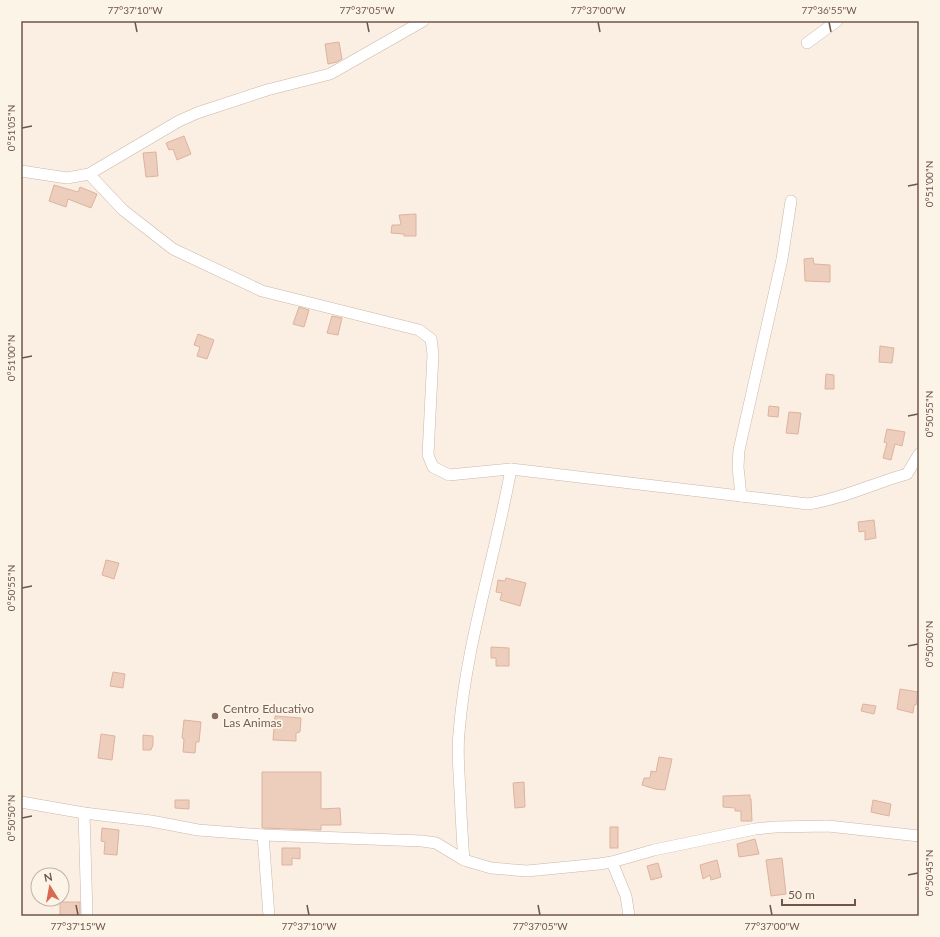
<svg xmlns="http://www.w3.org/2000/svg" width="940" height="937" viewBox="0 0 940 937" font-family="Lato,sans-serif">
	<rect width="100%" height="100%" fill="#faefe2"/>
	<!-- building -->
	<g fill="#edcdbc" stroke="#deb39e">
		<polygon points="339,42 342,59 337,62 328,64 325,44"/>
		<polygon points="184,136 191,154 177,160 173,149 169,150 166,143"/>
		<polygon points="156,152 158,176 146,177 143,153"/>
		<polygon points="54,185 78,192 80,187 97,194 91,208 68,199 66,207 49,201"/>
		<polygon points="416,214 416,236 404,236 404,234 391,233 392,225 399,225 401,224 399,215"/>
		<polygon points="813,258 814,264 830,265 830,282 805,281 804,259"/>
		<polygon points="299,307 309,310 304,327 293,324"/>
		<polygon points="332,316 342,318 338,335 327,333"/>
		<polygon points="198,334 214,340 207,359 197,356 200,347 194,345"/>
		<polygon points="880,346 894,348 892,363 879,362"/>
		<polygon points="826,374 834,375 834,389 825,389"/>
		<polygon points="769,406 779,407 778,417 768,416"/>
		<polygon points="789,412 801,413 798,434 786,433"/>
		<polygon points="887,429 905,432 902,446 895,444 891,460 883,458 887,443 884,442"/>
		<polygon points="874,520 876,538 865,540 865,531 859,532 858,522"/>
		<polygon points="106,560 119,563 114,579 102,575"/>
		<polygon points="506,578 526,583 520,606 500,600 502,593 496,592 498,580 505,581"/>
		<polygon points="491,647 509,648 509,666 496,666 496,658 491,658"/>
		<polygon points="113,672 125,674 123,688 110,686"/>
		<polygon points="900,689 918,692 916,705 914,705 913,713 897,709"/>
		<polygon points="863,704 876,706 874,714 861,711"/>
		<polygon points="275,716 301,718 300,732 296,733 296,741 273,740"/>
		<polygon points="184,720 201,722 199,742 196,742 195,753 183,752 184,739 182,738"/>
		<polygon points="101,734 115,736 112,760 98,758"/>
		<polygon points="143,735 153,736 153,745 151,750 143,750"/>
		<polygon points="659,757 672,759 665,790 655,789 642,785 644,778 650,778 651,771 656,772"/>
		<polygon points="262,772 321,772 321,809 340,808 341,825 321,825 321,830 262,828"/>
		<polygon points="524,782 525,807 515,808 513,783"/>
		<polygon points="750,795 750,799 751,799 752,821 741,821 741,811 735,811 735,808 723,807 723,796"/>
		<polygon points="175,800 189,800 189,809 175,808"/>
		<polygon points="873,800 891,804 889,816 871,812"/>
		<rect x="610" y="827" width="8" height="21"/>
		<polygon points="102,828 119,830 117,855 104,854 105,842 101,841"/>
		<polygon points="755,839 759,854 739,857 737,844"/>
		<polygon points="282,848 300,848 300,859 292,858 292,865 282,865"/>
		<polygon points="782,858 786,894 771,896 766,860"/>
		<polygon points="717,860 721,877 711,880 710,875 703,879 700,865"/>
		<polygon points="658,863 662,877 651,880 647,866"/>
		<rect x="60" y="902" width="20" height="14"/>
	</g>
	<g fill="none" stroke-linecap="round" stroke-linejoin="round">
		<defs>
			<g id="street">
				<polyline points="807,43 837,21"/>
				<polyline points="21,171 67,178 89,174 179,121 197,113 267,90 330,74 423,21"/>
				<path d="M89,174L123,210L173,249L262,291L419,330L431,339L433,354L428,455L433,467L449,475L511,469L808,504C842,499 874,483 907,474L919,454"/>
				<polyline points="741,496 738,467 739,450 782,259 791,201"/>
				<polyline points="21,802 84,813 151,821 198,830 263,835 422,841 436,843 464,860 491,868 527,871 599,864 612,862 626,896 629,916"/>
				<polyline points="84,813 87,916"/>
				<polyline points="263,835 269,916"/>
				<path d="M464,860C462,837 461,814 460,791C459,772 457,752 459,733C466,643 495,558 511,469"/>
				<polyline points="612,862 654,850 755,829 775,827 828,826 919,836"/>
			</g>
		</defs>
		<!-- street casing -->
		<use href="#street" stroke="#c9b7aa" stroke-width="12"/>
		<!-- street -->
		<use href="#street" stroke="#fff" stroke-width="11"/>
	</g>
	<!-- ticks -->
	<path fill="none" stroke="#6f564b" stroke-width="1.5" d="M135,22L137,32M367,22L369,32M598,22L600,32M829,22L831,32M22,128L32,126M908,186L918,184M22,358L32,356M908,416L918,414M22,588L32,586M908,646L918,644M22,818L32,816M908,875L918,873M76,905L78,915M307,905L309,915M538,905L540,915M770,905L772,915"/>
	<!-- markers -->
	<circle fill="#8d6e63" stroke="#fdf4e8" stroke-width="1.5" cx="215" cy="716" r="4"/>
	<g text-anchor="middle" stroke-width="3.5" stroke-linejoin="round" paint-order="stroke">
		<!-- education labels -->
		<g font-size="12" fill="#785e54" stroke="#fdf4e8" text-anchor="start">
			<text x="223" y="713">Centro Educativo<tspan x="223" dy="14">Las Animas</tspan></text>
		</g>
	</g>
	<!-- border -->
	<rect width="940" height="937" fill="none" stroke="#fdf4e8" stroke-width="44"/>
	<!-- north arrow -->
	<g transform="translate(50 887) rotate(349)"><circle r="19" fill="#fdf4e8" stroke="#c4b5a9"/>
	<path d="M0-3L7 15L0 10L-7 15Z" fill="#da6951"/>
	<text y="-6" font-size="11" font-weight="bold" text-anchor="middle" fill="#6f564b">N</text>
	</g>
	<!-- scale -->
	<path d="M782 899v6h73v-6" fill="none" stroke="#6f564b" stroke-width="2"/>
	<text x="788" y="899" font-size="12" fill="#6f564b" stroke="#fdf4e8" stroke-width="3" paint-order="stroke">50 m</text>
	<rect x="22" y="22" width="896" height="893" fill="none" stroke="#6f564b" stroke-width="1.5"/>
	<g font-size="10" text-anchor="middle" fill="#6f564b">
		<text x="135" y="14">77°37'10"W</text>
		<text x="367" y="14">77°37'05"W</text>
		<text x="598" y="14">77°37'00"W</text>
		<text x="829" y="14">77°36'55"W</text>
		<text transform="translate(11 128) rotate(-90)" y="4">0°51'05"N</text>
		<text transform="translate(929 184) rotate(-90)" y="4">0°51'00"N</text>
		<text transform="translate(11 358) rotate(-90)" y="4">0°51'00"N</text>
		<text transform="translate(929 414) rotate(-90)" y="4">0°50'55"N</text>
		<text transform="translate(11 588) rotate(-90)" y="4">0°50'55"N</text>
		<text transform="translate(929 644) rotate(-90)" y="4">0°50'50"N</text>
		<text transform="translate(11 818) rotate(-90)" y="4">0°50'50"N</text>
		<text transform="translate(929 873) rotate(-90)" y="4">0°50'45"N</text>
		<text x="78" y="930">77°37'15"W</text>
		<text x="309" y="930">77°37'10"W</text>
		<text x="540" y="930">77°37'05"W</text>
		<text x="772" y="930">77°37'00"W</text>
	</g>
</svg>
